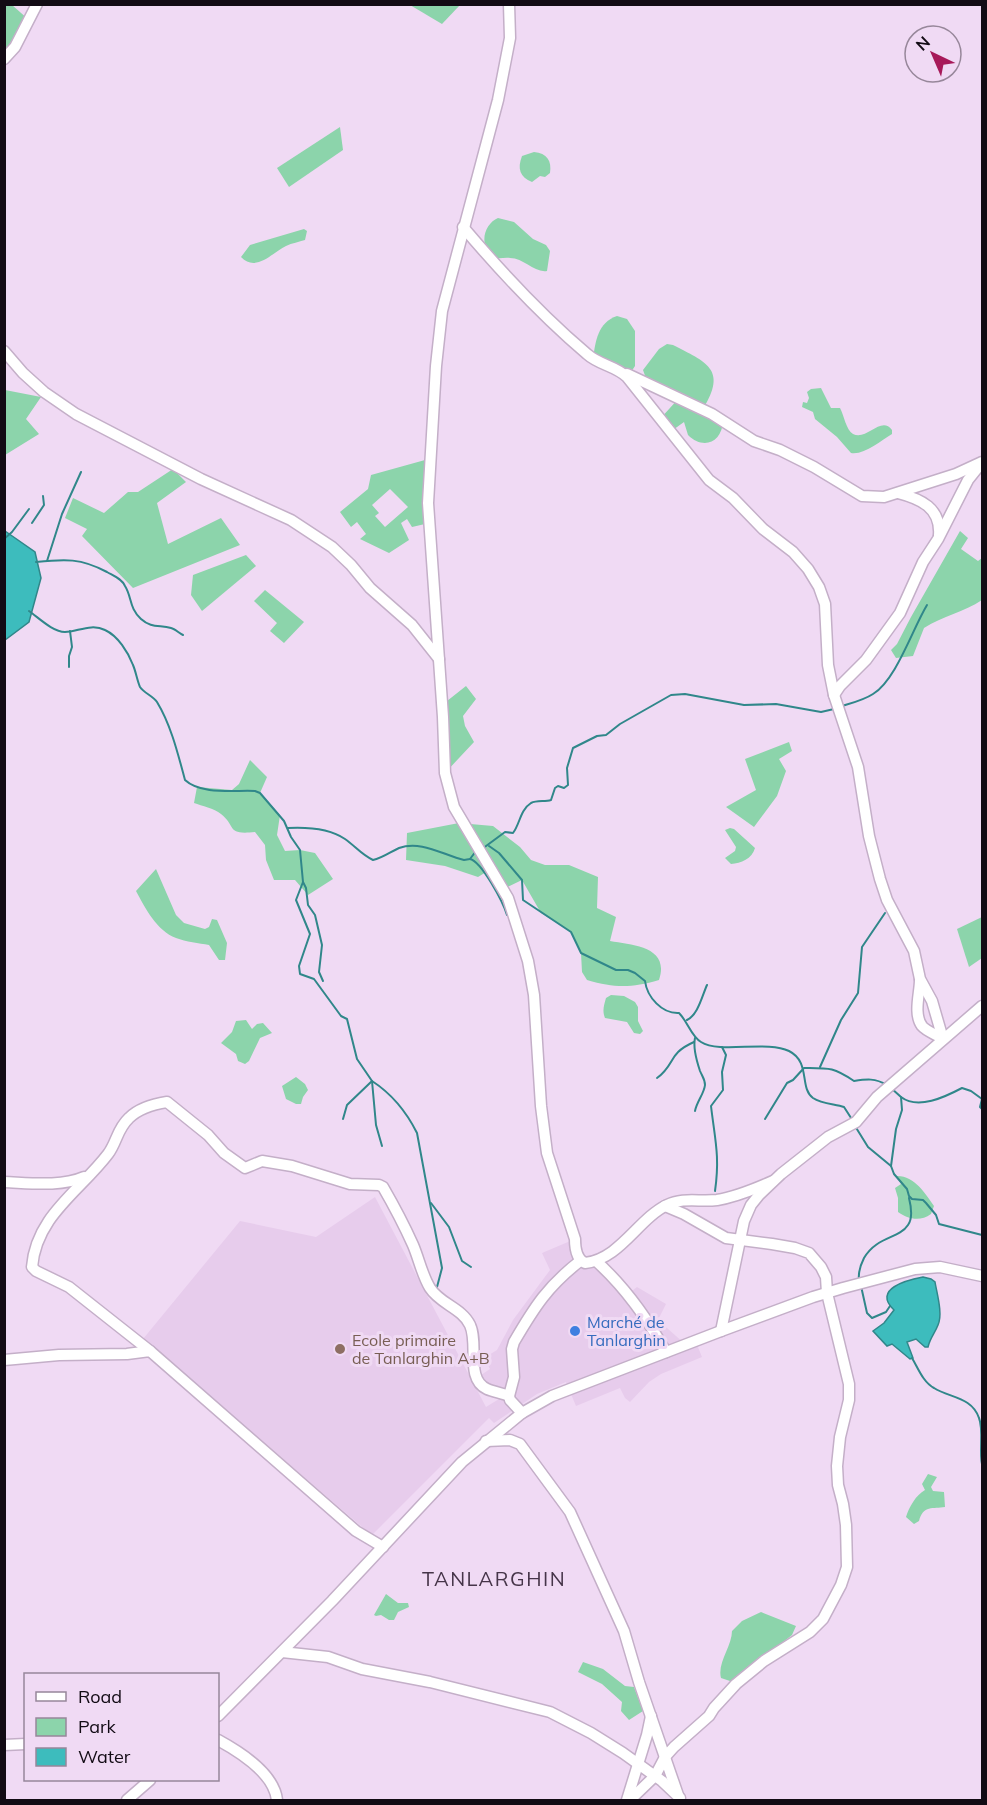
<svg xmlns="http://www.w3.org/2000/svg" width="987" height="1805" viewBox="0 0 987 1805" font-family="Mulish,sans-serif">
	<rect width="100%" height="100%" fill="#f0daf4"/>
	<!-- built -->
	<polygon fill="#e7ccec" points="375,1197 486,1407 499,1399 481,1375 490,1369 484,1358 497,1350 513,1320 550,1270 542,1253 575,1239 581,1261 593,1262 628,1294 637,1287 666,1304 658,1320 685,1344 695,1340 702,1357 661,1374 649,1382 630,1402 625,1398 620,1388 576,1406 566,1382 537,1394 494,1423 489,1418 373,1534 368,1532 143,1339 240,1221 316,1237"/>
	<!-- green -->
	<g fill="#8cd4ab" fill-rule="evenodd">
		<polygon points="5,5 12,5 29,20 5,59"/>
		<polygon points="410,5 460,5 442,24"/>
		<polygon points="340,127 343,150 289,187 277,168"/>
		<path d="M534,152C547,153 552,161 550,173L545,177L540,176L532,182C520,177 517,169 522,156Z"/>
		<path d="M498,218L514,222L533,239L546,245L550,251L547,271C534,273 524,258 510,258C505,257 501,259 496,258C493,255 487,251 486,247C481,236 488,222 498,218Z"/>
		<path d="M304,229L307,231L305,240C299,242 292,243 286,246C273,252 256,273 241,257L250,245Z"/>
		<path d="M617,316L627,319L635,331V366L629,375L593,360C595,342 598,322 617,316Z"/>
		<path d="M667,344L673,345C706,362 728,369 703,409L723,421C722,443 703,450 688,435L684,422L670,432L660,419L679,398L648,384L643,370L659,349Z"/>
		<path d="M821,388L831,408H840C844,415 846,430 853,434C867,441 881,415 892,430V434C880,441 865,455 851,453L837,437L815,419L813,412L802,407L803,402L807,403L809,398L807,392L811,389Z"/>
		<polygon points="5,390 41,397 26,419 39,434 5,455"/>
		<path d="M425,460V524L412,527L407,519L401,523L409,540L389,553L360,539L366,534L357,522L351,527L340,512L368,489L371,475ZM390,489L408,507L385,527L375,516L379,513L372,505Z"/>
		<polygon points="173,469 186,482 157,503 168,544 221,518 240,545 133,588 82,536 87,529 65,518 73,498 104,513 128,492 138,492"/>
		<path d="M960,531L968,538L961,549L978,561L982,558V600C964,612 943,616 924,628L913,656L896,658L891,650L897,644L911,617Z"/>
		<polygon points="246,555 256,566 202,611 191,595 193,575"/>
		<polygon points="265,590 304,622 284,643 270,631 277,623 254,601"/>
		<polygon points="466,686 476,699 463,716 465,726 474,742 445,773 442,705"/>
		<polygon points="789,742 792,751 779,759 786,771 777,796 754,827 726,807 756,790 745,759"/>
		<path d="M250,760L267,777L260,793L280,815L277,835L285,851L300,850L315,853L333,879L308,895L295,880H274L266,860L265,845L255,832C226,835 237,827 221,814C214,808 202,806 194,803L197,787L232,790L239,784Z"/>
		<path d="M459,823L493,826L520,847L531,860L545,865H569L598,877L597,908L616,917L610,941C634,945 670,947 659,980C631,988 615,988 587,980L582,972L581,953L571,932L541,913L522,880L503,889L491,869L478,877L445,866L406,860L407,833Z"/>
		<path d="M730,828L734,829L755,848C752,859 741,863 731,864L725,858L735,851L736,847L725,830Z"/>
		<path d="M156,869L176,915L184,923L205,929L209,927L212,919L217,920L227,943L225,960H219L209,945C199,943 186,942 176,938C157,931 145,908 136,891Z"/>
		<polygon points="982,917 982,958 969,967 957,929"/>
		<path d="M611,995L624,996L635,1002L638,1007V1021L643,1031L640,1034L634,1033L627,1022L605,1018C602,1011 604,1005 606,998Z"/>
		<polygon points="246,1020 252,1029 257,1024 263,1023 272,1033 260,1038 249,1061 245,1064 238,1061 236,1054 221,1043 232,1032 236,1021"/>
		<polygon points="296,1077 305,1084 308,1090 303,1097 301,1104 296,1104 286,1099 282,1086"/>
		<path d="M896,1176C914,1175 925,1193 934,1206L931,1214C920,1222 908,1219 898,1212V1198L895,1188L901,1184Z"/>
		<path d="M928,1474L937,1477L931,1487L933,1491L944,1492L945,1507C933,1509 923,1505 919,1521L914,1524L906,1517C909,1507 916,1495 925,1490L922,1484Z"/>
		<polygon points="386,1594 398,1603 408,1603 409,1607 398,1612 394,1620 389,1620 381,1615 376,1616 374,1615"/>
		<path d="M761,1612L796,1626L792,1635L733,1682L721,1678C717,1663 732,1646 732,1631L742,1621Z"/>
		<polygon points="583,1662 603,1669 625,1686 634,1687 643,1711 629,1720 621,1711 622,1702 602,1684 578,1672"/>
	</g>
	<!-- water -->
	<g fill="#3dbcbd" stroke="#30878a" stroke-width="1.5">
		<polygon points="5,531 35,552 41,578 29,622 5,640"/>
		<path d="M923,1277L931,1279L935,1282C937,1294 943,1314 938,1325C935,1333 930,1338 928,1347H925L916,1339L907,1342L913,1358L910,1359L892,1344L887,1346L873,1331L884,1323L894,1310C872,1289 907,1280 923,1277Z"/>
	</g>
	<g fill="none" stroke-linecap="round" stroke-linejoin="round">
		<!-- stream -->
		<g stroke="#30878a" stroke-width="2">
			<polyline points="32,523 44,505 43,496"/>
			<polyline points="4,539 12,532 29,509"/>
			<polyline points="47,561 62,514 81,472"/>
			<path d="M36,562C65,559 81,558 107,572C114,576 122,579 125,586C132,597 129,608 141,619C151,628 159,625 171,628C175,629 179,633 183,635"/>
			<path d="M29,611C39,618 53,632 65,632C77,632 91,623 105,630C118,636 128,652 133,665C136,672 137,680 140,687C144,693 153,696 157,702C171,725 178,754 185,780C201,795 234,790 255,791L260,793L284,821L291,837L300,850L303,882L296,900L310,934L299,966L300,974L314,979L341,1016L347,1019L357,1059L372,1081L376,1125L382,1146"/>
			<polyline points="69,667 69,656 72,647 70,631"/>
			<path d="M842,706C852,703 864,700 873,694C896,680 912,630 927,605"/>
			<path d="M288,828C308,827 329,828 345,839C355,846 362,855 373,860C383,858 390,852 399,848C421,840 443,855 464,860L470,859L476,851"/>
			<path d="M489,846L499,853L522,880L523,900L571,932L581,953L616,970H628L635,973L645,981C647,997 662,1014 679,1013C688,1022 691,1036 701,1042C720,1054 767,1040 789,1051C811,1062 799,1088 813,1098C822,1104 835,1104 844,1107L853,1121"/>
			<path d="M482,849L505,832L513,833C520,824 520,810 531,803C537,800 545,802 551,800L555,788L558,786L564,788L568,785L567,768L573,748L597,736L606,735L620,724L671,695L685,694L744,705L776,704L821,712L834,709"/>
			<path d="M470,859C482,862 503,902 507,915"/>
			<polyline points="303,882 306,888 308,905 315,915 322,945 319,972 323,981"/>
			<path d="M687,1020C698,1015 702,996 707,985"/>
			<path d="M695,1038C693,1047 697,1062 700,1071C702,1076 705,1079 705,1085C704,1094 697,1101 695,1111"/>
			<polyline points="820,1067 841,1020 858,993 862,947 885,913"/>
			<path d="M657,1078C676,1064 667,1054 694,1042"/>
			<polyline points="891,1088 901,1097 902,1110 896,1129 891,1166 894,1174 907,1189 909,1196 912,1199 923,1200 926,1203 936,1215 939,1224 982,1235"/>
			<path d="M901,1097C918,1110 945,1097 962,1088L971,1091L982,1099L980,1107L982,1109"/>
			<path d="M343,1119L347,1105L372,1081C392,1094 407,1113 417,1133L442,1268L437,1287"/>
			<path d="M765,1119L787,1083L793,1080L804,1068C829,1068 833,1067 854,1081C867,1079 875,1078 887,1085"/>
			<polyline points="855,1126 868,1147 891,1166"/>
			<path d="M715,1191C720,1156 715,1140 711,1106L723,1090L722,1072L726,1055L722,1047"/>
			<polyline points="431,1203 449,1227 462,1261 471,1267"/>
			<path d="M859,1280C858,1272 860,1266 864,1258C877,1236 899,1239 908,1225C913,1218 911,1206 909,1198"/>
			<polyline points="861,1286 867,1313 872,1318 886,1312 890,1306"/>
			<path d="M912,1358C918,1368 923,1382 934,1388C950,1398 972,1397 979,1418C984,1430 979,1450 982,1464"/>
		</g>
		<defs>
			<g id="minor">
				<path d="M509,4L510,38L498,100L442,311L436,366L428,503L443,717L445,773L454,807L508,898L528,961L534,995L541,1106L547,1153L575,1239C575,1248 576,1259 585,1263C620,1259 638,1219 667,1205C683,1197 699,1202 717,1200C736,1197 755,1189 773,1181"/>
				<polyline points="4,59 15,47 37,4"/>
				<path d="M463,227C502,273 541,315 587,354C599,365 616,366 627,377L709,480L733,498L763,529L793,552L808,569L819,587L825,604L828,665L834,695L858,767L869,836L880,879L887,900L914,951L920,979L932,1001L943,1039"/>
				<polyline points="4,351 23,373 44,392 76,414 201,479 291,520 332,547 351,565 370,588 412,625 439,659"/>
				<polyline points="627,374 712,414 754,441 780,450 814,467 862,496 884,497 956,474 982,462"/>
				<path d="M898,493C921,499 941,508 939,535"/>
				<polyline points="834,695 840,686 866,660 900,613 923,562 938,539 968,480 980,465"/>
				<path d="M920,980C920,993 913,1014 922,1026C926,1031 937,1035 943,1039"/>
				<path d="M4,1182C30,1183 61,1187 84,1177"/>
				<path d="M596,1261C625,1287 647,1318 666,1352"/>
				<polyline points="721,1331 744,1221 751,1205 759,1195 781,1174 828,1137 856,1122 877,1097 982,1006"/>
				<path d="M150,1351L69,1287L36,1271L32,1267C36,1216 80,1191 108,1154C117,1142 117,1129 129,1118C138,1109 154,1104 167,1102L208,1135L224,1153L245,1168L262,1161L292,1166L350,1184L379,1185L383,1187C394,1206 404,1225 413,1245C419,1259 422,1275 430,1288C440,1304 462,1308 470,1325C479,1344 465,1379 487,1389C494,1392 502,1393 509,1396"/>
				<polyline points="4,1360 59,1355 127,1354 150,1351 356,1531 383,1547"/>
				<path d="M522,1413L510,1400L509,1396L514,1377L512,1349L514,1342C535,1306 548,1286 580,1261"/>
				<polyline points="486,1441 510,1440 520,1444 570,1512 624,1631 639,1682 678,1795"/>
				<polyline points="282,1652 328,1657 362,1669 430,1682 550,1712 591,1733 623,1753 662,1781 680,1798"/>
				<polyline points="218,1716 332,1601 462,1462 522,1413 552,1396 721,1331 813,1297 843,1288 915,1269 940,1267 982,1276"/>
				<path d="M218,1740C240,1752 274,1773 277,1800"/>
				<polyline points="4,1745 26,1744"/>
				<polyline points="127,1800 150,1780"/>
				<polyline points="627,1800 647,1735 651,1716"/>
				<polyline points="630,1800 655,1776 665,1757 674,1747 709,1716 714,1708 736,1684 764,1661 810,1632 823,1619 841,1585 847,1567 846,1525 843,1504 838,1485 837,1466 840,1437 849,1400 849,1384 827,1293 826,1277 821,1267 809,1253 795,1248 772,1244 726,1238 684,1214 665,1206"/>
			</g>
		</defs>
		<!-- minor casing -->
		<use href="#minor" stroke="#c4afc8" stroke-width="13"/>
		<!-- minor -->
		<use href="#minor" stroke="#fff" stroke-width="10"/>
	</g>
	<!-- markers -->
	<circle fill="#3f7fe0" stroke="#f0daf4" stroke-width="2" cx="575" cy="1331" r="6"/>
	<circle fill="#8d6e63" stroke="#f0daf4" stroke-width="2" cx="340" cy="1349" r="6"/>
	<g text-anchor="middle" stroke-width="6" stroke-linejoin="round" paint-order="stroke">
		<!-- shop labels -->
		<g font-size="16" fill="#366cbe" stroke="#f0daf4" text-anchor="start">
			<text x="587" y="1328">Marché de<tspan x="587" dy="18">Tanlarghin</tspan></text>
		</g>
		<!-- education labels -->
		<g font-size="16" fill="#785e54" stroke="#f0daf4" text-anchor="start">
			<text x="352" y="1346">Ecole primaire<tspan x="352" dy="18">de Tanlarghin A+B</tspan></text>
		</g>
		<!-- quarter labels -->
		<g font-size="20" letter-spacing="1.5" fill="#463549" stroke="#f0daf4">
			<text x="494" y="1586">TANLARGHIN</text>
		</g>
	</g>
	<!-- border -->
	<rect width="987" height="1805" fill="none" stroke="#120b14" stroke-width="12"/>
	<!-- legend -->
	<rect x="24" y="1673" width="195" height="108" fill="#f0daf4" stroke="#97879a" stroke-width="1.5"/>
	<rect x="36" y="1692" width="30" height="9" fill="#ffffff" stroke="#97879a" stroke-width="1.5"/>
	<text x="78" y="1703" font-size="18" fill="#120b14">Road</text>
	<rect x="36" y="1718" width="30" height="18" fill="#8cd4ab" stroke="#97879a" stroke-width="1.5"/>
	<text x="78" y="1733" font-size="18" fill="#120b14">Park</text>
	<rect x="36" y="1748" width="30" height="18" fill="#3dbcbd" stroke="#97879a" stroke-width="1.5"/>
	<text x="78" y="1763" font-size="18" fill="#120b14">Water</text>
	<!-- north arrow -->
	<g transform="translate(933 54) rotate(316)"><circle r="28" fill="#f0daf4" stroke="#97879a" stroke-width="1.5"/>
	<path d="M0-4.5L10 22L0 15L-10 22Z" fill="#a71959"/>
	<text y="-9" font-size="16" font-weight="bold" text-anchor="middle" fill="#120b14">N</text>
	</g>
</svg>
